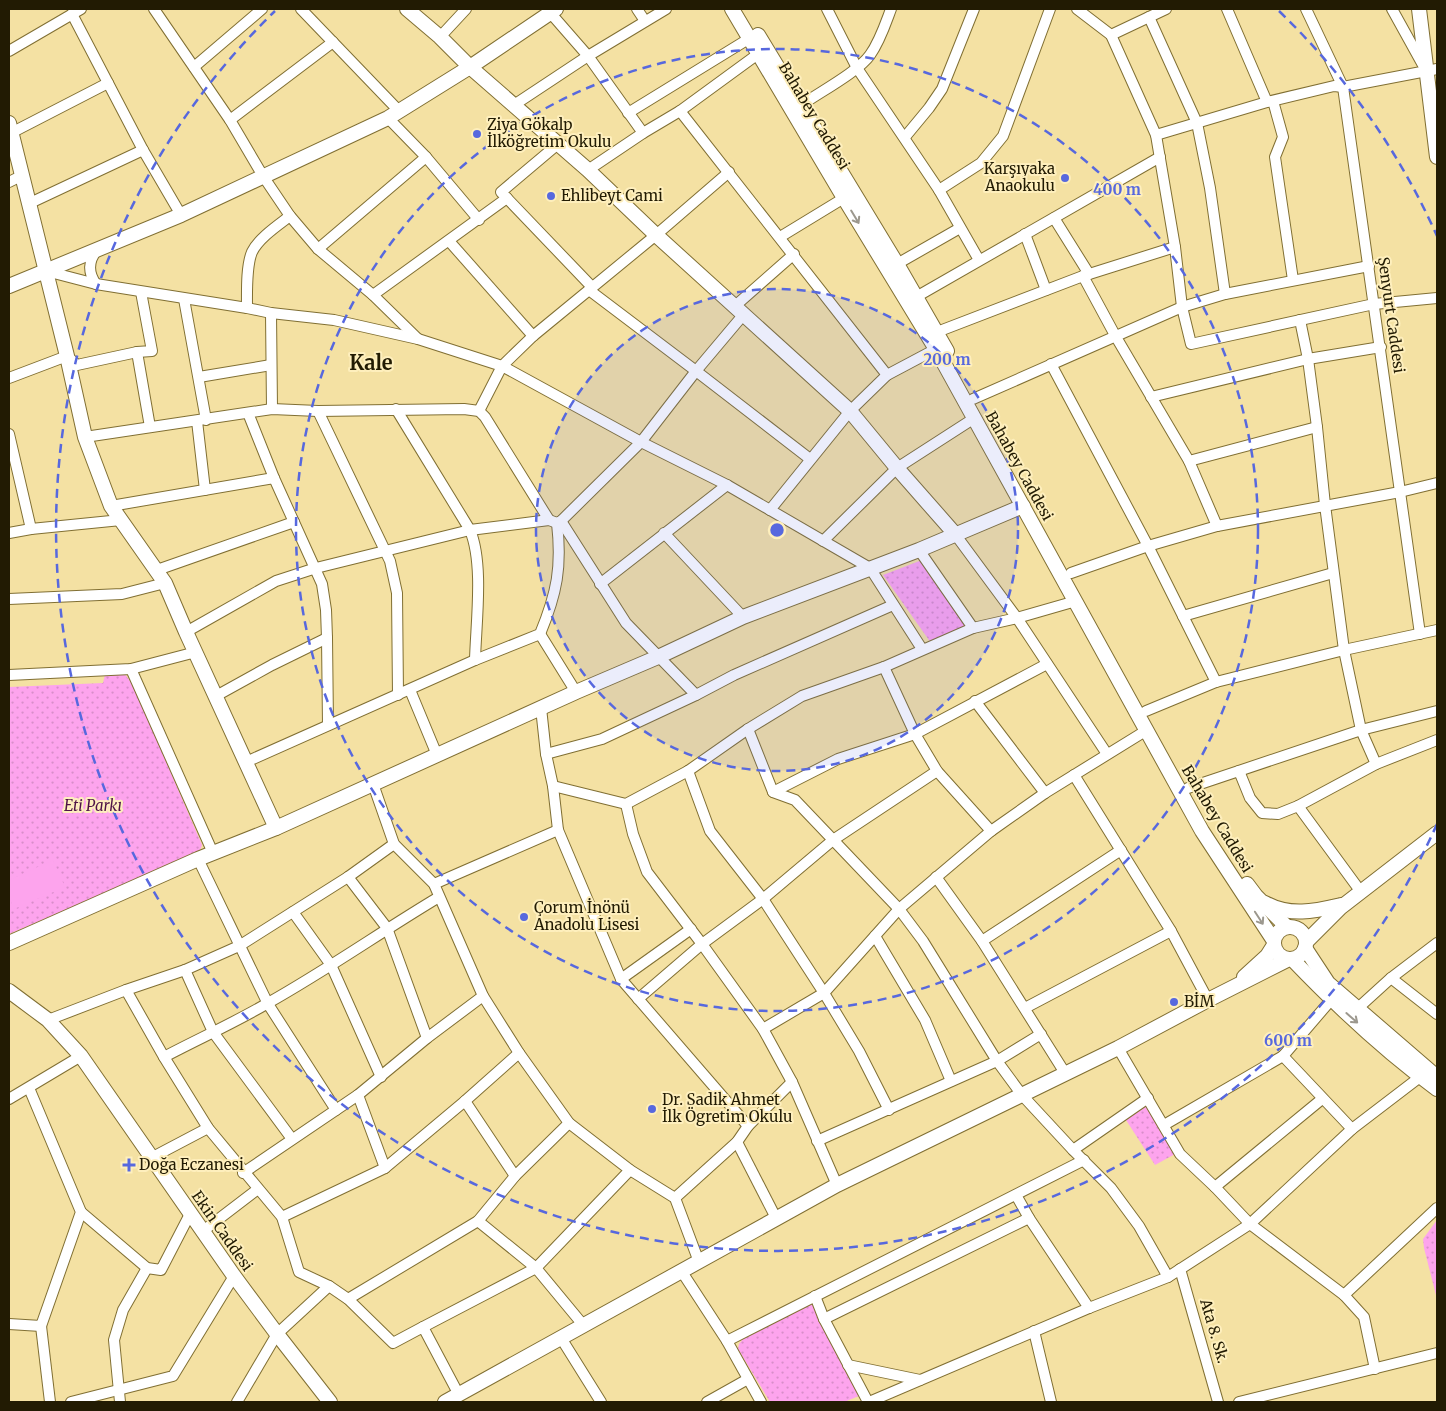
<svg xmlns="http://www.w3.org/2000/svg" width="1446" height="1411" viewBox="0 0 1446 1411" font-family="Merriweather,serif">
	<defs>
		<pattern id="park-dots" width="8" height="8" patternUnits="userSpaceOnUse" patternTransform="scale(1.25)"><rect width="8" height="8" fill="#fda4ed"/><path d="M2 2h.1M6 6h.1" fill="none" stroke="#d98dca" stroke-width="1.8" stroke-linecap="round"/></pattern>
	</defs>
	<rect width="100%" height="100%" fill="#f4e1a3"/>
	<!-- park -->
	<g fill="url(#park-dots)">
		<polygon points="922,560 968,627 931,643 883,575"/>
		<polygon points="124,673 133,685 202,845 199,853 9,934 9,687 103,683 105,675"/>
		<polygon points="1148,1105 1177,1153 1155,1165 1126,1120"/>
		<polygon points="1437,1220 1437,1299 1424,1248 1423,1239"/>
		<polygon points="812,1304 859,1396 844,1402 770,1402 738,1349 739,1344 743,1339"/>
	</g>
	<!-- pitch -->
	<polygon fill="#fda4ed" points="53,860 65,887 14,909 9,897 9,880"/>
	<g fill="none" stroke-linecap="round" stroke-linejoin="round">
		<defs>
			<g id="street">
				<polyline points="154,9 230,120 263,176 290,216 318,249 373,295 418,339"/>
				<polyline points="301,9 400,112"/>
				<polyline points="547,9 588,56 643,133"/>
				<polyline points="637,9 645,21"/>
				<polyline points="827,9 857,68 939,190 979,260"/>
				<polyline points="1077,9 1111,35 1156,135 1175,247 1182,307 1191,344 1374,304 1437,298"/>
				<polyline points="1227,9 1267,102"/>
				<polyline points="1306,9 1343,87 1420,634"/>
				<polyline points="1392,9 1423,65"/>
				<polyline points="72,14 143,150 181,215"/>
				<polyline points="1149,17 1197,123 1210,188 1225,294"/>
				<polyline points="1111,35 1166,9"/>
				<polyline points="440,37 466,9"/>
				<polyline points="9,51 81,9"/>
				<polyline points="194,67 262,9"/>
				<polyline points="1273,101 1283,137 1275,157 1293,280"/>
				<polyline points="514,105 588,56 666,9"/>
				<path d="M800,106C818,93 858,72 870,55C880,41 885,25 891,9"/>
				<polyline points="680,111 887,375"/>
				<polyline points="628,113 750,38"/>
				<polyline points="388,118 426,157 479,220"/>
				<polyline points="230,120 333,42"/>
				<polyline points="11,133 108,83"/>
				<polyline points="1156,135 1267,102 1334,86 1343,87 1437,69"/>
				<polyline points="905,137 929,108 942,89 974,9"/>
				<polyline points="558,144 501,192 592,287"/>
				<polyline points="588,170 643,133 680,111 758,54"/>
				<polyline points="9,182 21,176"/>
				<polyline points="939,190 981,163 1003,136 1050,9"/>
				<polyline points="28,204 143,150"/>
				<polyline points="1054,218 1089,274"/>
				<polyline points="1025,234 1046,290"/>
				<polyline points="780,237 844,198"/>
				<polyline points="449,241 533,336"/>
				<polyline points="318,249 426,157"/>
				<polyline points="897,264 960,228"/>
				<polyline points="46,271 96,284 247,308 271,313 334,320 418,339 502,366 641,442 727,485 870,568 922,649"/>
				<polyline points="1083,276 1116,337 1189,461 1217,526"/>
				<path d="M96,284C88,273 88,261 97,250"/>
				<polyline points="589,290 696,371 810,459"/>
				<polyline points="373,295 507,198"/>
				<polyline points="916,297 1160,157"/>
				<polyline points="184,299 206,420"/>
				<polyline points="735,306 794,254"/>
				<path d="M247,308C247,292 246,266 252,252C259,238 277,226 290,216"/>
				<polyline points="271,313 272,409"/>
				<polyline points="1300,320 1308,359 1317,427 1325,505 1344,650 1361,730 1376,764"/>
				<polyline points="937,332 1083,276 1175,247"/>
				<polyline points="137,352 150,427"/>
				<polyline points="1051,364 1148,546 1216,682"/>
				<polyline points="199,377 271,365"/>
				<polyline points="9,378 67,356 77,365 137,352 152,351 141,292"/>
				<polyline points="1151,397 1308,359 1381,347"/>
				<polyline points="973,399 1182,307 1225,294 1369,266"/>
				<path d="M396,409L470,530C484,564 476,622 475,660"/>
				<polyline points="318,411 390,561 397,593 398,695"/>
				<polyline points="479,411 502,366 533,336 656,235 729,172"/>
				<polyline points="248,413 274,478 322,584 326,610 327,638 328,725"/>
				<polyline points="197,421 205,490"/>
				<polyline points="9,434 31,529"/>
				<polyline points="85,437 272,409 318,411 464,409 479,411 485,417 549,520"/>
				<polyline points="1189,461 1317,427"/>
				<polyline points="111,506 274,478"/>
				<polyline points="770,510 850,411 887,375 936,349"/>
				<polyline points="561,521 626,623 696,695"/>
				<polyline points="9,533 31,529 121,520"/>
				<polyline points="664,533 743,617"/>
				<polyline points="955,534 1017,618 1107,754"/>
				<polyline points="823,541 897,468 973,419"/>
				<polyline points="919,550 973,628"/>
				<polyline points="157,570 294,522"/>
				<polyline points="1071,573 1148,546 1217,526 1400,492 1437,483"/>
				<polyline points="600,584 727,485"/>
				<polyline points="9,599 122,594 165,583"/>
				<polyline points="1183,616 1333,573"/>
				<polyline points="186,632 276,581 316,568 470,530 549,520 557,523 561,521 641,442 696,371 744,314"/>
				<polyline points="540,634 576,692"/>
				<polyline points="884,667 915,734 937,771 991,831"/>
				<polyline points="131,669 213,853"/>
				<polyline points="9,675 131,669 196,652"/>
				<polyline points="410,690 437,755"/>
				<polyline points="216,696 272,665 327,638"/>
				<polyline points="975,701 1045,793"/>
				<polyline points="541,708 546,754 553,786 558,830 621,979 748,1126"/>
				<polyline points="1146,711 1216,682 1344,650 1437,630"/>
				<polyline points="748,729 773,792 795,800 899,909 923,941 997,1061 1022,1095 1073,1150 1111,1188 1139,1226 1168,1277"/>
				<polyline points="546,754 602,739 696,695 734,675 893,605"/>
				<path d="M246,762L475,660L540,634C557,593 562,567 557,523"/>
				<polyline points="688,771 710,831 763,899 824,993 859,1051 889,1110"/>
				<polyline points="1239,771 1250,798 1262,813 1278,814 1298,806 1376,764 1437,740"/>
				<polyline points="1074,775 1171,931 1208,1000"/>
				<polyline points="373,784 394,844 434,884 483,996 519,1053 569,1123 630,1170 675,1198 699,1262"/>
				<polyline points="553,786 626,804 688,771 748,729 802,696 884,667 973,628 1017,618 1076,601"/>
				<polyline points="1188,788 1361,730 1437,711"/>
				<polyline points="773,792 838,759 915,734 1047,664"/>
				<polyline points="626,804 633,834 647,872 702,944 763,1029 792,1082 837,1185"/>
				<polyline points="1298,806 1361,892"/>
				<polyline points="198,859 268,1004 336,1110"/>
				<polyline points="348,877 387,928 427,1038"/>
				<polyline points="936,877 982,941 1065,1073"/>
				<polyline points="434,884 558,830"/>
				<polyline points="293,912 331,965 381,1077"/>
				<polyline points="875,936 925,1020 951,1081"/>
				<polyline points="982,941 1121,850"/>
				<polyline points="185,970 213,1032 292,1139"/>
				<polyline points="1391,978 1437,1014"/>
				<polyline points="621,979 691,929"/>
				<polyline points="126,990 164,1057 208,1128 282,1217 299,1272 329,1286 348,1299 393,1343 423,1327 459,1395"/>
				<polyline points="638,999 702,944 763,899 833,840 937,771"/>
				<polyline points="1025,1008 1171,931"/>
				<polyline points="1358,1008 1391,978 1437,943"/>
				<polyline points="48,1020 126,990 185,970 239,946 348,877 394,844"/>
				<polyline points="763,1029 824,993 899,909 991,831 1045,793 1147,730"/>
				<polyline points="1118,1048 1180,1154 1215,1187 1250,1224 1344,1295 1364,1317 1375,1369"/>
				<polyline points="1283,1056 1352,1129"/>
				<path d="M164,1057C198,1039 234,1023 268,1003C327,970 382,931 439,897"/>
				<polyline points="358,1095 385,1168"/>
				<polyline points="9,1099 81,1056"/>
				<polyline points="465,1101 515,1176"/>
				<polyline points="1164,1125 1283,1056 1331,1000"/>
				<polyline points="817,1141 997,1061 1041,1034"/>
				<polyline points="737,1142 776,1218"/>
				<polyline points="1073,1150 1148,1098"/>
				<polyline points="151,1158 208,1128"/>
				<polyline points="243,1173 358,1095 427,1038 483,996"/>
				<polyline points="1215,1187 1322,1099"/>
				<polyline points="1016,1195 1029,1218 1089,1308"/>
				<polyline points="675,1198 737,1142 748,1126 792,1082"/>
				<polyline points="81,1212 147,1268 161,1270 190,1214"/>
				<polyline points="282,1217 385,1168 465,1101 519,1053"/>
				<polyline points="478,1221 536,1268 584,1326"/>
				<polyline points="203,1231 258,1189"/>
				<polyline points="1180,1269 1218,1402"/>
				<polyline points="682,1272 727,1341 761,1402"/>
				<polyline points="1344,1295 1437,1208"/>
				<polyline points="815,1296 824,1319 868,1402"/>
				<polyline points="348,1299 478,1221 515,1176 569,1123"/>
				<polyline points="824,1319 1029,1218"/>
				<polyline points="9,1324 41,1326 81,1212 29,1088"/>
				<polyline points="41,1326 50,1402"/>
				<polyline points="423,1327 536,1268 630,1170"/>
				<polyline points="1034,1331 1051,1402"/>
				<polyline points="561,1338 601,1402"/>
				<polyline points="727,1341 1084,1160"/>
				<polyline points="848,1365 920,1380"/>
				<polyline points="71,1402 173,1376 234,1276"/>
				<polyline points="120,1402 114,1340 123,1310 147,1268"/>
				<polyline points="237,1402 277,1334 329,1286"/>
				<polyline points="707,1402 748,1379"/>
				<polyline points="869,1402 1089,1308 1168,1277 1250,1224 1352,1129 1420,1077"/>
				<polyline points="1239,1402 1437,1353"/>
			</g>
			<g id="secondary">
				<polyline points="407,9 440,37 470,67 588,170 656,235 850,411 897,468 955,534"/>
				<polyline points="732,9 844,198 936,349 1202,831 1274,941"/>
				<polyline points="1419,9 1437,157"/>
				<polyline points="758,35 897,264 947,351"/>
				<polyline points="9,123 67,356 85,437 111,506 165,583 186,632 276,828"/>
				<polyline points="9,286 181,215 388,118 470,67 556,9"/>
				<polyline points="1247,884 1256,896 1287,927"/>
				<path d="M1265,903C1290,917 1315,911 1341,905"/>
				<circle cx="1290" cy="943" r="16"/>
				<polyline points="1306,942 1340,908 1437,833"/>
				<polyline points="9,943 198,859 276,828 576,692 658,657 743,617 919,550 1023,506"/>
				<polyline points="1305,948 1328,983 1437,1077"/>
				<path d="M1292,959C1337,1006 1385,1051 1437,1089"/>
				<polyline points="1244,977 1267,956 1274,945"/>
				<polyline points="9,991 48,1020 81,1056 234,1276 277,1334 330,1402"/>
				<polyline points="445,1402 837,1185 1118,1048 1208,1000 1289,959"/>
			</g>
		</defs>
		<!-- street casing -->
		<use href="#street" stroke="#806f33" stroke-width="12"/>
		<!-- secondary casing -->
		<use href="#secondary" stroke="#806f33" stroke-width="16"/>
		<!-- street -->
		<use href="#street" stroke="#fff" stroke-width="10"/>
		<!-- secondary -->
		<use href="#secondary" stroke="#fff" stroke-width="14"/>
	</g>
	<!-- one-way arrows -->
	<defs><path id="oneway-shaft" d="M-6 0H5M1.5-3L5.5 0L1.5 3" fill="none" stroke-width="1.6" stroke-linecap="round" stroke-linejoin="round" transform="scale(1.25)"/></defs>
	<g stroke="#9c988e">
		<use href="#oneway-shaft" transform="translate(855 217) rotate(59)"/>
		<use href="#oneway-shaft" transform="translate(1259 918) rotate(57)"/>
		<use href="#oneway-shaft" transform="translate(1352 1018) rotate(41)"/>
	</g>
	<!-- distance rings -->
	<circle cx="777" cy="530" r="241" fill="#5768de" fill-opacity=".12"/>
	<g fill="none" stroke="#5768de" stroke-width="2.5" stroke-dasharray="9 6">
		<circle cx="777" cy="530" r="241"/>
		<circle cx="777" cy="530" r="481"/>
		<path d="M1437 824A722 722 0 1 1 275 11M1279 11A722 722 0 0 1 1437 236"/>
	</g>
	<!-- markers -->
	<g fill="#5768de" stroke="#feefbd" stroke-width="2">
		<circle cx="477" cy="134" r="5"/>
		<circle cx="1065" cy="178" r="5"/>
		<circle cx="551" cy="196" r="5"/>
		<circle cx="524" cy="917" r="5"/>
		<circle cx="1174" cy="1002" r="5"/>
		<circle cx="652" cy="1109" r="5"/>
		<path d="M126.5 1157.5h5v5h5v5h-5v5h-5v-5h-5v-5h5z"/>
	</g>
	<g text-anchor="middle" stroke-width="4" stroke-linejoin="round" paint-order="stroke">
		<!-- street labels -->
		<g font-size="15" fill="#221b03" stroke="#feefbd">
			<text transform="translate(814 116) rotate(59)" y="5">Bahabey Caddesi</text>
			<text transform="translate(1391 315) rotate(82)" y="5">Şenyurt Caddesi</text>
			<text transform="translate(1019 466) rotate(61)" y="5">Bahabey Caddesi</text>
			<text transform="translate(1217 819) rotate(59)" y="5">Bahabey Caddesi</text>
			<text transform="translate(222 1231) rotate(55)" y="5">Ekin Caddesi</text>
			<text transform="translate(1214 1331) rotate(74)" y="5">Ata 8. Sk.</text>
		</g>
		<!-- poi labels -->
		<g font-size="15" fill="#221b03" stroke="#feefbd" text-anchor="start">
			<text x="487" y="130">Ziya Gökalp<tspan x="487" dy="17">İlköğretim Okulu</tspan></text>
			<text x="1055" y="174" text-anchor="end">Karşıyaka<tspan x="1055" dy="17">Anaokulu</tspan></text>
			<text x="561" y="201">Ehlibeyt Cami</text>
			<text x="534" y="913">Çorum İnönü<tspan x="534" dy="17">Anadolu Lisesi</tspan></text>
			<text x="1184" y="1007">BİM</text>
			<text x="662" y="1105">Dr. Sadik Ahmet<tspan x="662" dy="17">İlk Ögretim Okulu</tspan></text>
			<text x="139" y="1170">Doğa Eczanesi</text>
		</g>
		<!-- park labels -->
		<g font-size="15" font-style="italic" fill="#4f1248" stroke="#feefbd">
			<text x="93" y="811">Eti Parkı</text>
		</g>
		<!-- district labels -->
		<g font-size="20" font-weight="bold" fill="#221b03" stroke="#feefbd">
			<text x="371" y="370">Kale</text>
		</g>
	</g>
	<circle cx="777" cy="530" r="8" fill="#5768de" stroke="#feefbd" stroke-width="2.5"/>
	<g font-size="15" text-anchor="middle" font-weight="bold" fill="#5768de" stroke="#feefbd" stroke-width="4" stroke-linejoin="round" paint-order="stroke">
		<text x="1117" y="195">400 m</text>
		<text x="947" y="365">200 m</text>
		<text x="1288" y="1046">600 m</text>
	</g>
	<!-- border -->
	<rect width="1446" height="1411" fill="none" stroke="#221b03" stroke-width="20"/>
</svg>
